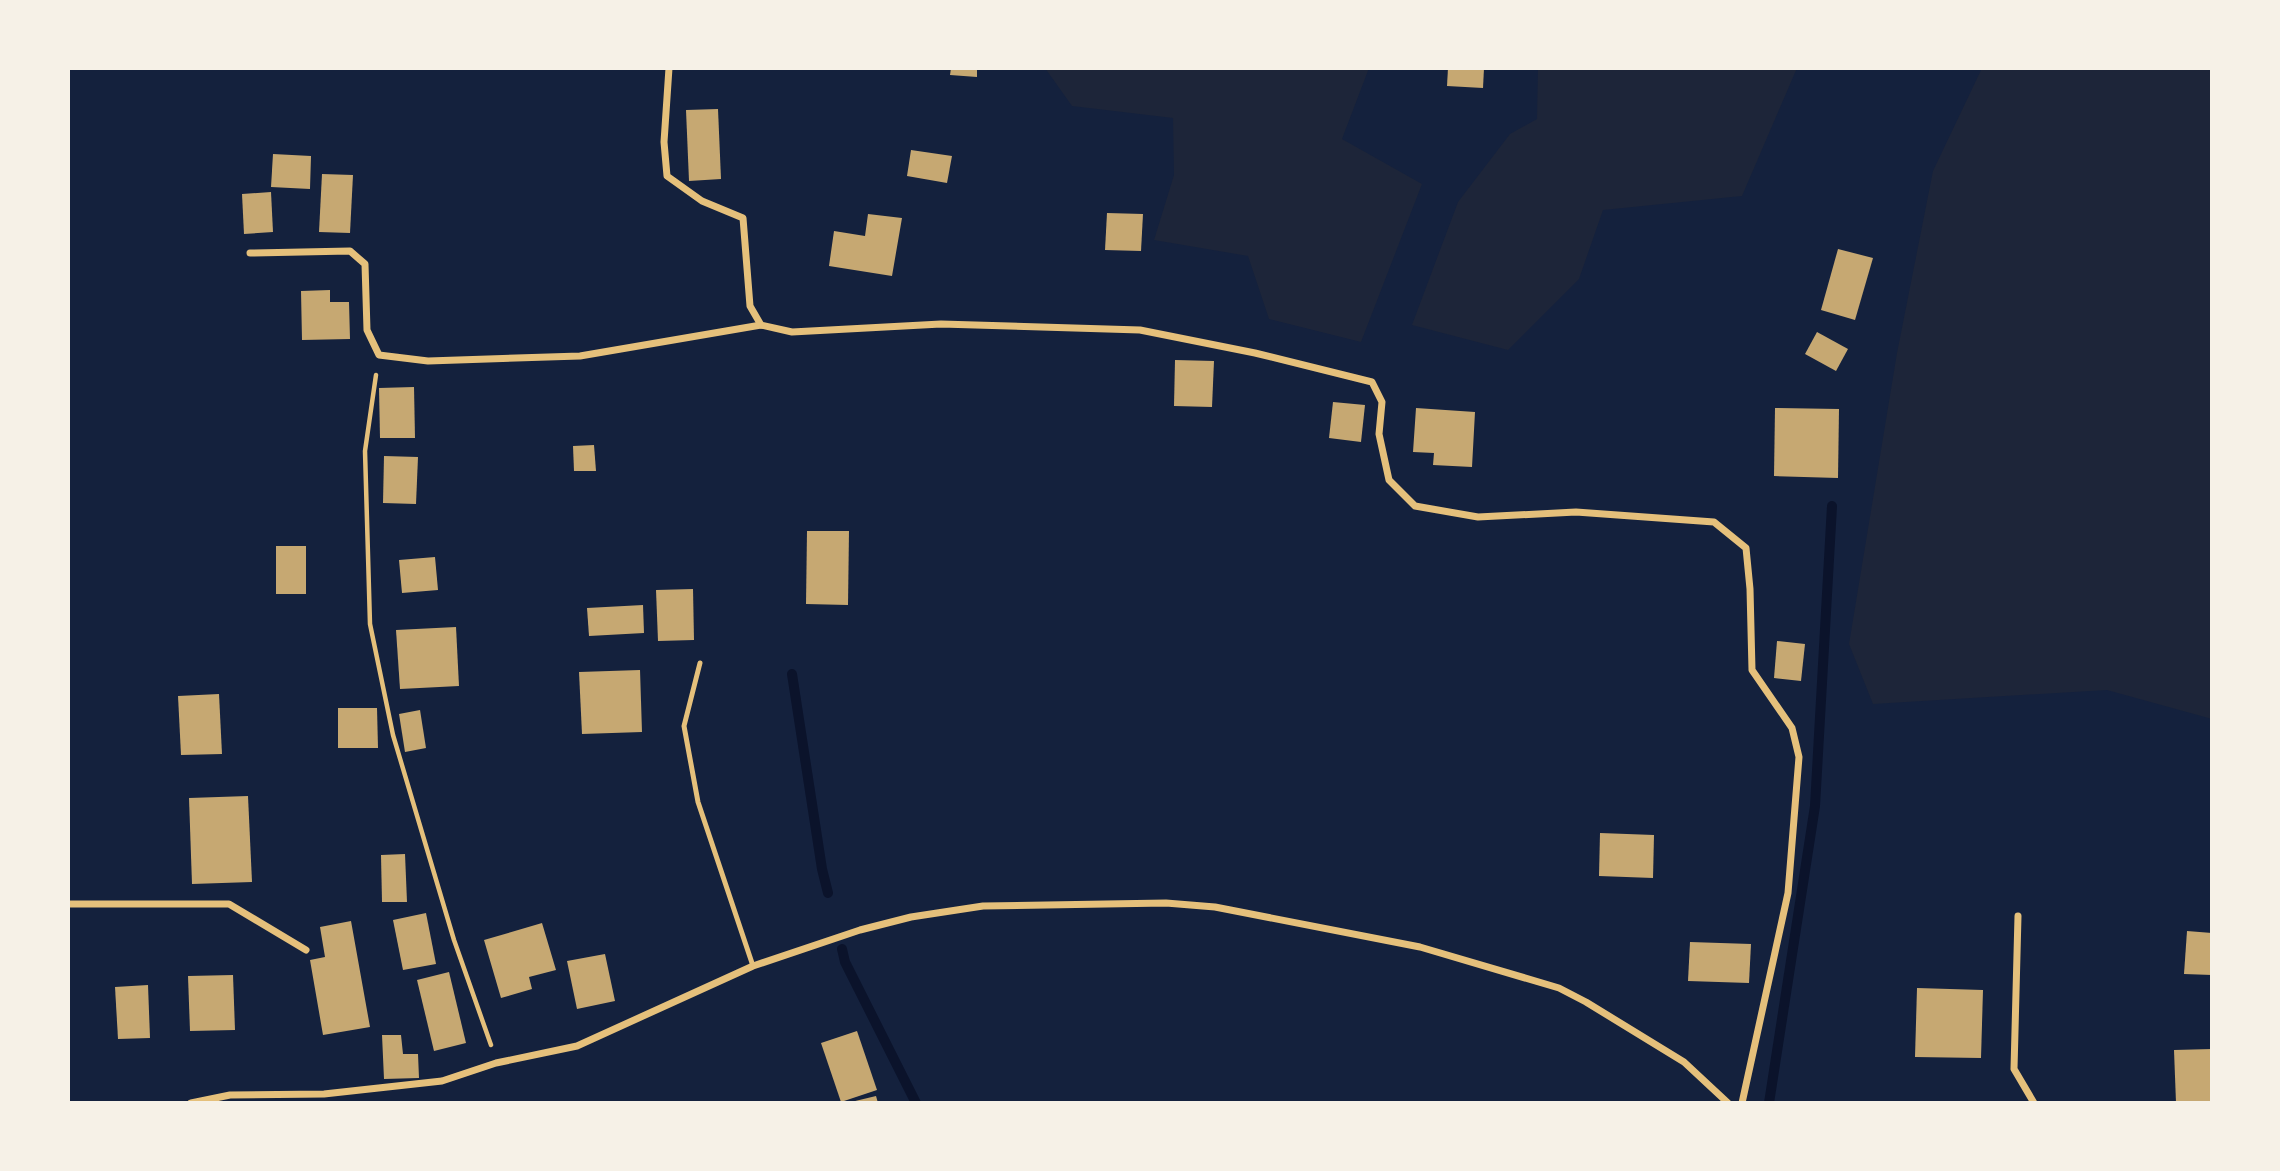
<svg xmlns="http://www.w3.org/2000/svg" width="2280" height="1171" viewBox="0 0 2280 1171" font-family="Barlow,sans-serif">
	<rect width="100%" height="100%" fill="#14213d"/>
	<!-- green -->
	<g fill="#1d2539">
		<polygon points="1045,68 1369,68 1342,139 1422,184 1361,342 1269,319 1248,256 1154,240 1174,175 1173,118 1072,106"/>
		<polygon points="1538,68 1797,68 1742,196 1603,210 1579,279 1508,350 1412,325 1458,202 1510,134 1537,119"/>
		<polygon points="1982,68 2212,68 2212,719 2107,690 1873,704 1849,644 1897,353 1933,171"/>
	</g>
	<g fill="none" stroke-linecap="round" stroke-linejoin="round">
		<!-- stream -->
		<g stroke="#0b132b" stroke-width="10">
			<polyline points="792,674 822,869 828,893"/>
			<polyline points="842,949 845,962 916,1103"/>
			<polyline points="1769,1103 1815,806 1832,506"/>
		</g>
	</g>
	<!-- building -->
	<g fill="#c6a872">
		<polygon points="951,68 977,68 977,77 950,75"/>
		<polygon points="1448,68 1484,68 1483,88 1447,86"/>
		<polygon points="718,109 721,179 689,181 686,110"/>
		<polygon points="911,150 952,156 947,183 907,176"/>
		<polygon points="273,154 311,156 310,189 271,187"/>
		<polygon points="322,174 353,175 350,233 319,232"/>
		<polygon points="271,192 273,232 244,234 242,194"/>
		<polygon points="1107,213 1143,214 1141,251 1105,250"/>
		<polygon points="868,214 902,218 892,276 829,266 834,231 865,236"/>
		<polygon points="1838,249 1873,258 1855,320 1821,310"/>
		<polygon points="330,290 330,302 349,302 350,339 302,340 301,291"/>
		<polygon points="1817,332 1848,349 1836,371 1805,354"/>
		<polygon points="1175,360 1214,361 1212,407 1174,406"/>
		<polygon points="414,387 415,438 380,438 379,388"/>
		<polygon points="1333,402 1365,405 1361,442 1329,438"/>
		<polygon points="1416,408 1475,412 1472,467 1433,465 1434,453 1413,452"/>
		<polygon points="1775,408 1839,409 1838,478 1774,476"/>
		<polygon points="594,445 596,471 574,471 573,446"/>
		<polygon points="384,456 418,457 416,504 383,503"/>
		<polygon points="807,531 849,531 848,605 806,604"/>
		<rect x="276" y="546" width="30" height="48"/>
		<polygon points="435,557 438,590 402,593 399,560"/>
		<polygon points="693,589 694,640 658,641 656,590"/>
		<polygon points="643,605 644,633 589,636 587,608"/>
		<polygon points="456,627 459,686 400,689 396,630"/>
		<polygon points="1777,641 1805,644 1801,681 1774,678"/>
		<polygon points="640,670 642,732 582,734 579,672"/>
		<polygon points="219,694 222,754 181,755 178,696"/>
		<polygon points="338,708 377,708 378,748 338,748"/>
		<polygon points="420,710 426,748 405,752 399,714"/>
		<polygon points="248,796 252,882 192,884 189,798"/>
		<polygon points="1600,833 1654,835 1653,878 1599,876"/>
		<polygon points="405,854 407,902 382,902 381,855"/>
		<polygon points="426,913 436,964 403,970 393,920"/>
		<polygon points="351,921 370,1027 323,1035 310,960 325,957 320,927"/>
		<polygon points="542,923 556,970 529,977 532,989 501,998 484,940"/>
		<polygon points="2187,931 2212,933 2212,975 2184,974"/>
		<polygon points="1690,942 1751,944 1749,983 1688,981"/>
		<polygon points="605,954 615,1001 577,1009 567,961"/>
		<polygon points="449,972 466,1043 434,1051 417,980"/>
		<polygon points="233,975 235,1030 190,1031 188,976"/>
		<polygon points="148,985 150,1038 118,1039 115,987"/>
		<polygon points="1917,988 1983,990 1981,1058 1915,1057"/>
		<polygon points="857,1031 877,1090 841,1102 821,1043"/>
		<polygon points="382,1035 401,1035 403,1054 418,1054 419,1078 384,1079"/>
		<polygon points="2212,1049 2212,1103 2176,1103 2174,1050"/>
		<polygon points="876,1096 878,1103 851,1103 851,1102"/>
	</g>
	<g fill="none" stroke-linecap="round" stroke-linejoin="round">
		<!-- path -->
		<polyline stroke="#e5c07b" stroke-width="4.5" points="376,375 365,451 370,624 393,735 454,940 491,1045"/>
		<!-- service -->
		<polyline stroke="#e5c07b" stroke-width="5" points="700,663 684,726 698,802 753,966"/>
		<!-- minor -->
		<g stroke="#e5c07b" stroke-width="7">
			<polyline points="669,68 664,142 667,176 702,201 743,218 750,306 761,325 792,332 941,324 1140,330 1255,353 1372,382 1382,402 1379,434 1389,480 1415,506 1478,517 1576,512 1714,522 1746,548 1750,589 1752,670 1792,728 1799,757 1788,893 1742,1103"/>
			<polyline points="250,253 350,251 365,264 367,330 379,355 428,361 580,356 761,325"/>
			<polyline points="68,904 229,904 306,950"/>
			<polyline points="2018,916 2014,1069 2034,1103"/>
			<polyline points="191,1103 230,1095 324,1094 442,1081 496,1063 577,1046 753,966 860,930 911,917 983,906 1166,903 1215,907 1420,947 1559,988 1586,1002 1684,1062 1728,1103"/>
		</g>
	</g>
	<!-- border -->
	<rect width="2280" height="1171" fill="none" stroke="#f6f1e7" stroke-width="140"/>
</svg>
